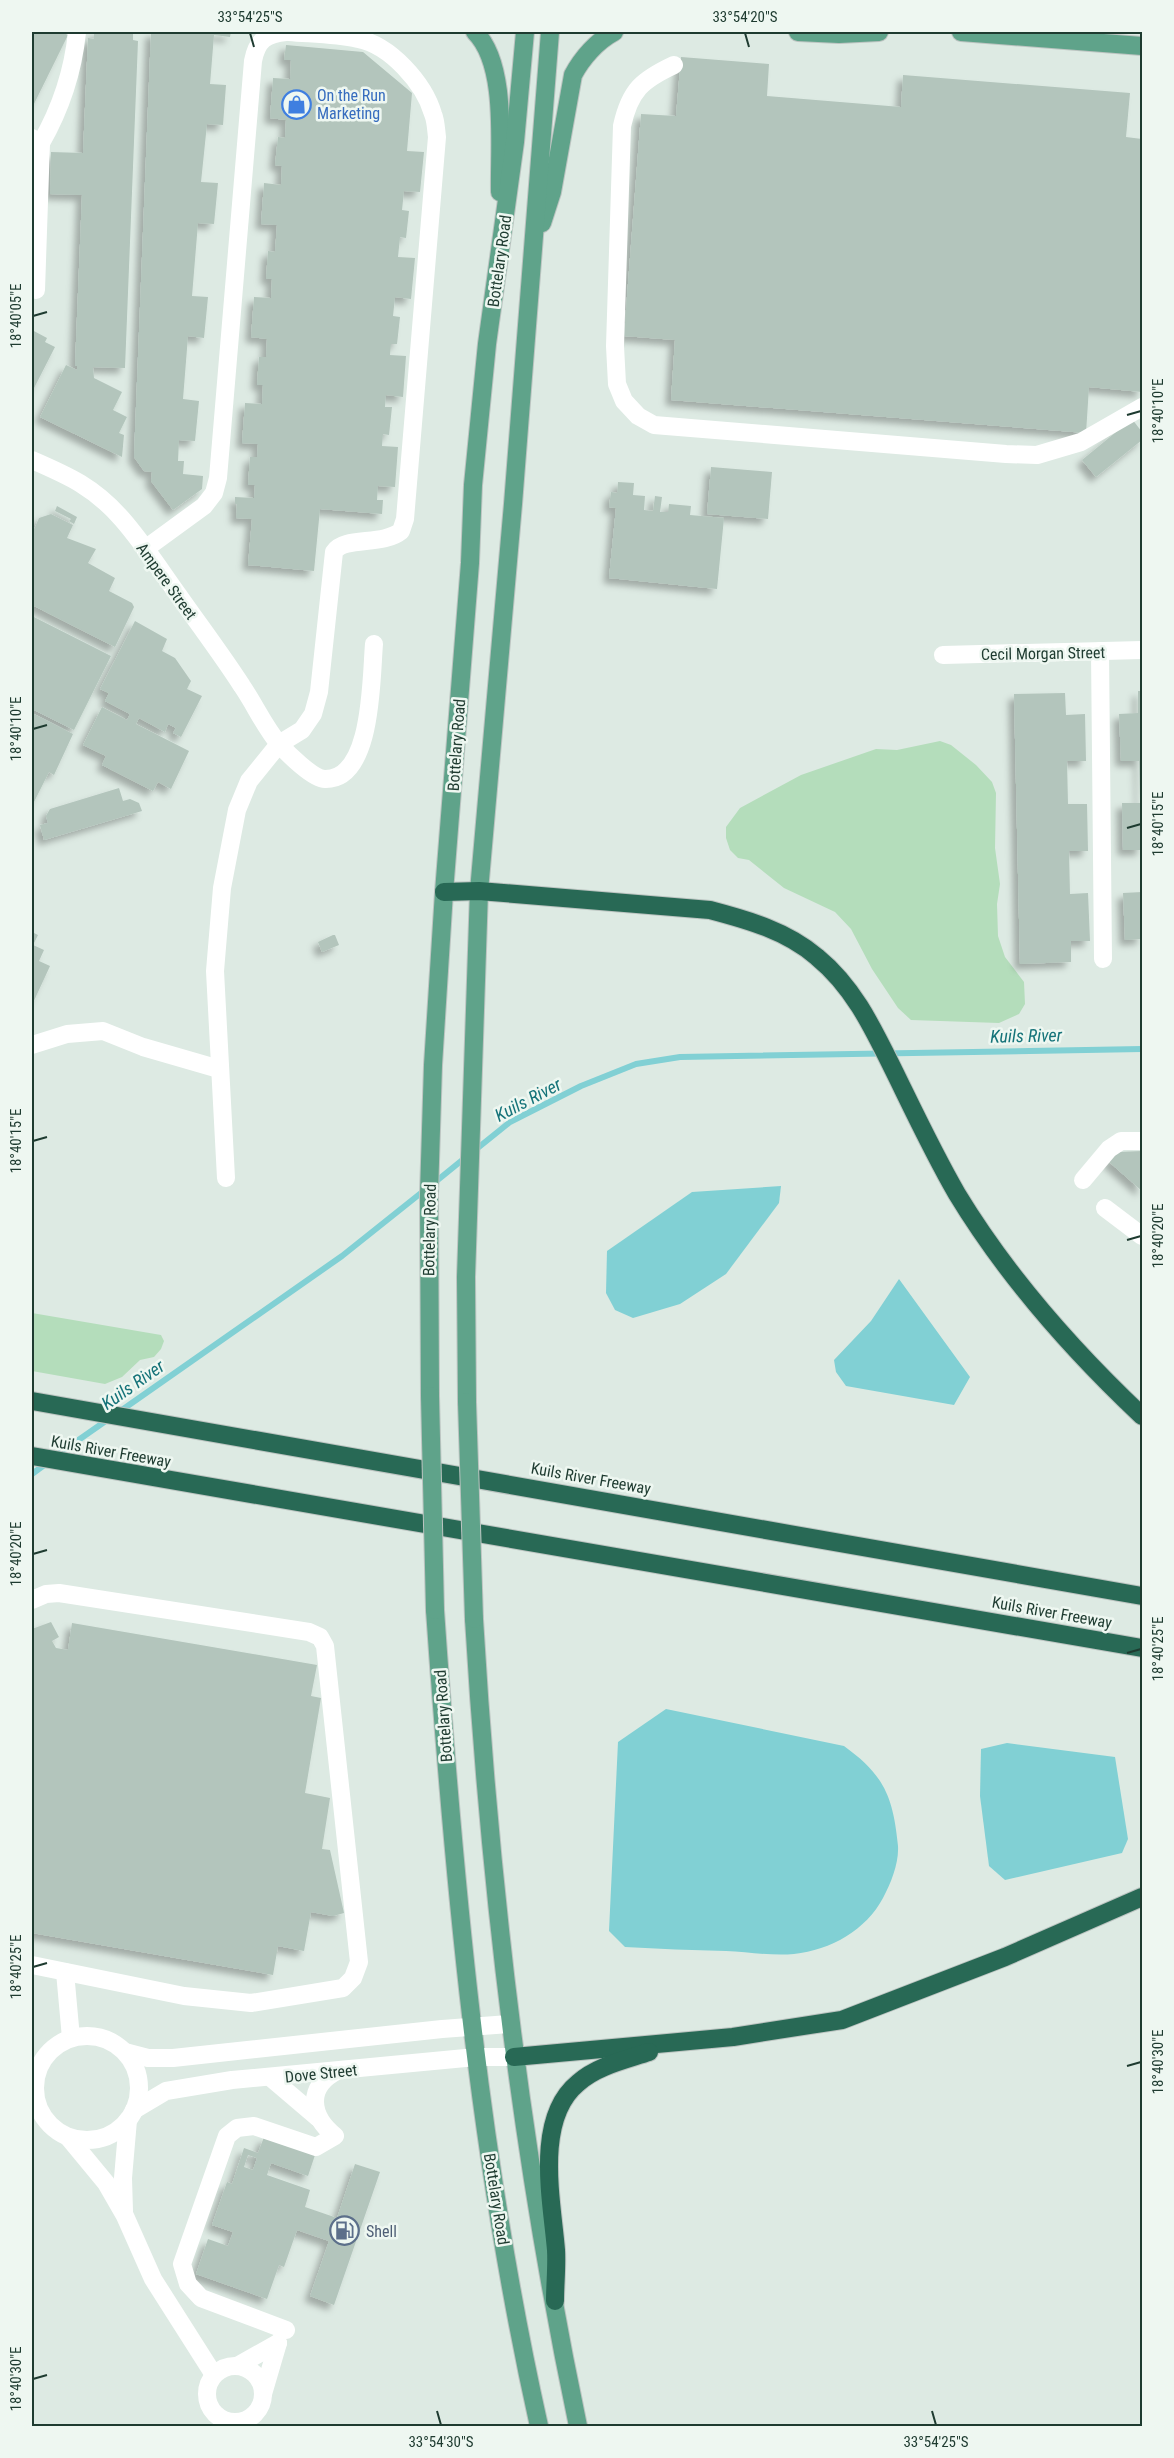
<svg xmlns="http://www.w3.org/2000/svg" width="1174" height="2458" viewBox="0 0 1174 2458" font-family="'Roboto Condensed',sans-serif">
	<defs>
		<filter id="shadow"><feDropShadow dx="-5.5" dy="5.5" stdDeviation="3" flood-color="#0004"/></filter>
	</defs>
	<rect width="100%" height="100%" fill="#ddeae3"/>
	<!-- green -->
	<g fill="#b4ddbb">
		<polygon points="940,741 951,745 976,765 992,782 996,793 995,848 1000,884 997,904 998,936 1005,957 1024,982 1025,1004 1019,1014 999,1023 911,1020 898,1008 872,969 851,929 835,912 784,888 749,860 738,858 730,850 726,838 726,827 740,808 801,775 876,749 897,750"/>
		<polygon points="32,1313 161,1335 164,1341 161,1349 154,1357 140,1360 122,1377 105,1384 32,1371"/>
	</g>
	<!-- water -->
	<g fill="#81d0d4">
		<polygon points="781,1186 779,1203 726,1274 680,1304 633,1318 615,1310 606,1293 607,1251 692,1192"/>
		<polygon points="899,1279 970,1377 954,1405 846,1386 836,1372 834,1360 871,1321"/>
		<path d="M666,1709L844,1746C884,1775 893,1796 898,1846C899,1863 891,1883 883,1898C866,1930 831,1950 794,1954C772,1956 748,1952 726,1951C692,1950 659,1949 625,1947L609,1931L618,1742Z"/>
		<polygon points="1007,1743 1115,1757 1128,1839 1122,1853 1005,1880 989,1866 980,1796 981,1749"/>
	</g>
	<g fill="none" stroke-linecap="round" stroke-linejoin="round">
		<!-- stream -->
		<g stroke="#81d0d4" stroke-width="6">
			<polyline points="474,1151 510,1122 581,1086 636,1064 680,1057 1142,1049"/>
			<polyline points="434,1183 466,1157"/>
			<polyline points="119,1412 342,1256 426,1189"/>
			<polyline points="57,1455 110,1418"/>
			<polyline points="32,1474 47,1463"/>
		</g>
	</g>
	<!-- building -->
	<g fill="#b3c5bc" fill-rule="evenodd" filter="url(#shadow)">
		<polygon points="32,32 61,32 68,35 32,108"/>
		<polygon points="94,32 133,32 133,40 138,41 125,368 93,367 94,378 122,392 113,410 127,417 119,433 124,435 122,457 40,417 66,365 77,370 77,366 75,366 82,195 50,194 51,152 83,153 88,38 94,39"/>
		<polygon points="151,32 231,32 230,37 214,35 210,84 226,85 223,125 207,124 201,182 218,183 214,224 198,223 192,296 208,297 204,338 188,336 183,399 199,401 195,441 179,440 178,461 184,461 183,474 203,476 202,489 173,510 151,481 152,472 144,471 134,457"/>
		<polygon points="286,45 363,52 412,93 407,151 424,152 420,192 404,191 402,210 409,211 406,238 400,237 398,257 415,258 411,299 395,297 393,316 400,317 397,344 391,344 390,355 406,356 403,397 386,395 385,407 392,407 389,435 383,434 382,446 398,447 395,487 378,486 377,500 383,500 382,514 320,509 314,571 248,565 252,519 236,518 237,504 235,504 235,497 254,498 255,485 248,485 250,457 257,457 258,444 242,443 245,403 262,404 263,385 257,385 259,357 266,357 267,339 251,337 254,297 271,298 272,279 266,279 268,251 275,252 277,225 261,224 264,183 281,185 282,166 275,165 278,137 285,138 286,120 270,118 273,78 290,79 291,60 284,60"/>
		<polygon points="681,57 769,64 767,96 901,107 903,75 1130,93 1126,137 1142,139 1142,392 1089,387 1086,433 671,400 675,340 624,336 641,114 676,116"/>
		<polygon points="32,330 47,338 45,342 55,347 32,392"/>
		<polygon points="1132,419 1142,432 1142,440 1096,477 1082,460"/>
		<polygon points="711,467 772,472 768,519 707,514"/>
		<polygon points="618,482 634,483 633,495 645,496 644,510 653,511 655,496 662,497 660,512 668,512 669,504 691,506 690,515 724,518 717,589 609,578 616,508 609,507 611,492 617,493"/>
		<polygon points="57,506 77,517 74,524 69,521 71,519 55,511"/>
		<polygon points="51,514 73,525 67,538 96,549 88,563 115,578 109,591 132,603 134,607 115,647 32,605 32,534 39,518"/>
		<polygon points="32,616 111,656 74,730 32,709"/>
		<polygon points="135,621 167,639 162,651 175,658 191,681 187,689 202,696 181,737 173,733 176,728 168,724 165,732 139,718 136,724 189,751 171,789 158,782 153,791 102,765 106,756 83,745 102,707 127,720 130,714 105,701 109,693 100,689"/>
		<polygon points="1138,691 1142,691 1142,850 1123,850 1122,803 1140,803 1139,761 1121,761 1119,714 1138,713"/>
		<polygon points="1065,693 1066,715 1085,714 1086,761 1067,761 1068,804 1087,804 1088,851 1069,851 1070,894 1088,893 1090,941 1071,941 1071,962 1020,964 1014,694"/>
		<polygon points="32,713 73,734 54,775 49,772 32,806"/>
		<polygon points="119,788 123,801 130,799 139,803 142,811 44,840 40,825 48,823 46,816 50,809"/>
		<polygon points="1142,892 1142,939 1125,940 1123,893"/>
		<polygon points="32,932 38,935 33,945 44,950 39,961 50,966 32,1005"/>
		<polygon points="333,935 335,935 339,945 322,952 318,942"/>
		<polygon points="1142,1151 1142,1191 1108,1161 1118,1152"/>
		<polygon points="51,1622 59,1637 52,1641 56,1648 68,1650 72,1623 317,1665 311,1696 321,1698 305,1793 330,1798 322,1849 330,1850 344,1913 333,1916 311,1912 304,1951 278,1946 273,1975 32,1933 32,1629"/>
		<path d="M264,2137L315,2155L308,2176L271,2163L267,2175L310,2190L305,2207L337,2218L355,2164L380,2172L334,2305L310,2296L329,2241L297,2230L284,2267L279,2265L267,2299L196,2274L208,2239L228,2246L233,2232L212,2225L227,2182L232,2184L244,2148L258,2153ZM248,2155L257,2158L253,2170L244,2167Z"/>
	</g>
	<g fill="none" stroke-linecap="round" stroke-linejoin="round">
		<defs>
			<g id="major">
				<path d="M475,32C508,65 499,147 500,192"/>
				<polyline points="798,32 839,34 879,32"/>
				<polyline points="961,32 1142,46"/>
				<path d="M542,223L552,192L573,75C582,58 597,41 614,32"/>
				<polyline points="430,1396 429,1194 433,1065 444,892 470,563 473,485 487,344 515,142 525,32"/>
				<polyline points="467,1402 466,1277 479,891 513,504 550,32"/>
				<path d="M435,1610C454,1884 479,2158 539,2426"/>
				<path d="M474,1619C490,1890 522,2160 578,2426"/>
			</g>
			<g id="highway">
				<path d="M444,892L479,891L710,910C748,920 787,931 817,957C856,989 875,1033 897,1077C916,1116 935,1156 957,1194C1008,1278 1071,1349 1142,1416"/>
				<polyline points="32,1401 1142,1596"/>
				<polyline points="32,1456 1142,1648"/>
				<polyline points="514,2057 733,2037 842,2020 1005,1957 1142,1897"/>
				<path d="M555,2301C555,2284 557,2267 556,2250C552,2201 534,2119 578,2083C597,2066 625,2060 649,2052"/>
			</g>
		</defs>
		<!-- major casing -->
		<use href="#major" stroke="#bcc4c1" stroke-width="20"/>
		<!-- highway casing -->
		<use href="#highway" stroke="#bcc4c1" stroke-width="20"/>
		<!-- minor -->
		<g stroke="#fff" stroke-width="18">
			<path d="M674,65C642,80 630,90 622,126L615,346L617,384L624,401L638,416L654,425L1006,454L1037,455L1081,442L1142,407"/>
			<polyline points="32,138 41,143 36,290"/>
			<path d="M41,143C61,108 73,72 77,32"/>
			<path d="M32,460C69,476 94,487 122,519C143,543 161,571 179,596C200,626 222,655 242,686C255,705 264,726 279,744C287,753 313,779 325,779C373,780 371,677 374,644"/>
			<path d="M145,549L204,506L214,493L218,478L253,61C257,40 266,34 286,32"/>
			<polyline points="1100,651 1103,959"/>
			<polyline points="943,655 1142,650"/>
			<polyline points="32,1045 67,1034 103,1031 143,1047 219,1069"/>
			<path d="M226,1178L215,971L222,888L237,810L249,781L279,744L302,730L313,714L319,692L334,552C344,536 383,546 401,531L405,519L437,137C436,130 436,121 433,114C424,83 390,45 358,39C335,34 312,34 289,32"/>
			<polyline points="1083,1180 1109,1149 1121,1141 1142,1141"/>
			<polyline points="1105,1208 1142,1236"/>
			<polyline points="32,1600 46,1594 59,1593 309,1632 320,1637 325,1646 359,1962 353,1978 343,1988 251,2003 184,1996 32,1965"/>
			<polyline points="65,1972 71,2038"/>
			<circle cx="87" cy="2088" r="52"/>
			<polyline points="125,2052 148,2058 173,2058 442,2029 509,2024"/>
			<polyline points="271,2078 318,2118"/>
			<polyline points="134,2110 166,2091 232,2080 476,2057 514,2057"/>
			<polyline points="68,2137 106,2183 125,2216 153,2279 214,2375"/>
			<polyline points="124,2211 123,2178 128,2120"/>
			<path d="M286,2330L201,2298L188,2284L182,2264L227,2136L237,2128L254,2126L316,2147L335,2136C310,2116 306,2087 337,2071"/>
			<polyline points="237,2366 278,2343"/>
			<circle cx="235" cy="2394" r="28"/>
			<polyline points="263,2394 278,2343"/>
		</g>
		<!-- major -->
		<use href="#major" stroke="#5fa38a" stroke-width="18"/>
		<!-- highway -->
		<use href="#highway" stroke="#286955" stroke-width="18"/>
		<defs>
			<g id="major-bridge">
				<polyline points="430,1396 435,1610"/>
				<polyline points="467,1402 474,1619"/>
			</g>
		</defs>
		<!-- major-bridge casing -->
		<use href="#major-bridge" stroke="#bcc4c1" stroke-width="20" stroke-linecap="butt"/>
		<!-- major-bridge -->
		<use href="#major-bridge" stroke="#5fa38a" stroke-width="18"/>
	</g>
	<!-- ticks -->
	<path fill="none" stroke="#1e3b30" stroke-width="2" d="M250,33L254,47M745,33L749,47M33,316L47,312M1127,415L1141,411M33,729L47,725M1127,828L1141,824M33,1141L47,1137M1127,1240L1141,1236M33,1554L47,1550M1127,1653L1141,1649M33,1967L47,1963M1127,2066L1141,2062M33,2379L47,2375M437,2411L441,2425M932,2411L936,2425"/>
	<!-- icons -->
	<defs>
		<symbol id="shop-ring" viewBox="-11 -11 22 22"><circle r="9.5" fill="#eef7f1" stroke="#3f7fe0" stroke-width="1.5"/><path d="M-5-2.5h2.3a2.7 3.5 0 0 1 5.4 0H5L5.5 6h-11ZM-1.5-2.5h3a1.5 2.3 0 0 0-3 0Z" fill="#3f7fe0"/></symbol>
		<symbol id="fuel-ring" viewBox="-11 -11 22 22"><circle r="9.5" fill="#eef7f1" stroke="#5c6f8a" stroke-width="1.5"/><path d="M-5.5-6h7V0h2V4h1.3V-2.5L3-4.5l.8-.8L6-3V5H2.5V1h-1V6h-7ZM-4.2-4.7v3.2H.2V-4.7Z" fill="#5c6f8a"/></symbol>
	</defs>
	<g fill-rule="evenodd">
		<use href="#shop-ring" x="280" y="88" width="33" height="33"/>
		<use href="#fuel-ring" x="328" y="2214" width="33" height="33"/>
	</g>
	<g text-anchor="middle" stroke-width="5" stroke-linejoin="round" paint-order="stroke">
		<!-- shop labels -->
		<g font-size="16" fill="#366cbe" stroke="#eef7f1" text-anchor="start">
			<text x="317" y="101">On the Run<tspan x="317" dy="18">Marketing</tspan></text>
		</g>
		<!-- street labels -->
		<g font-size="16" fill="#1e3b30" stroke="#eef7f1">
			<text transform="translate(499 261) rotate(-82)" y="6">Bottelary Road</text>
			<text transform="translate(167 581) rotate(54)" y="6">Ampere Street</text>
			<text transform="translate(1043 653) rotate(-1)" y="6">Cecil Morgan Street</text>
			<text transform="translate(456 745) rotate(-86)" y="6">Bottelary Road</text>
			<text transform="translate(429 1230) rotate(-89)" y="6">Bottelary Road</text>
			<text transform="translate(111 1451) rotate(10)" y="6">Kuils River Freeway</text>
			<text transform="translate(591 1478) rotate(10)" y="6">Kuils River Freeway</text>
			<text transform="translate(1052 1612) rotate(10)" y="6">Kuils River Freeway</text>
			<text transform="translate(443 1716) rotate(-94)" y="6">Bottelary Road</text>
			<text transform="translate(321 2073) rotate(-6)" y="6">Dove Street</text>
			<text transform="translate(497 2199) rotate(81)" y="6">Bottelary Road</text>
		</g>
		<!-- service labels -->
		<g font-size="16" fill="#4e5e75" stroke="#eef7f1" text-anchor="start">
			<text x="366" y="2237">Shell</text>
		</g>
		<!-- water labels -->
		<g font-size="18" font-style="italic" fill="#157379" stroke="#eef7f1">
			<text transform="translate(1026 1036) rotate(-1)" y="6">Kuils River</text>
			<text transform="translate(528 1100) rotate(-28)" y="6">Kuils River</text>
			<text transform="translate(133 1385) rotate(-35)" y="6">Kuils River</text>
		</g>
	</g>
	<!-- border -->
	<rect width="1174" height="2458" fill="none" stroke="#eef7f1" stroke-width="66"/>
	<rect x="33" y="33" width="1108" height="2392" fill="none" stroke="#1e3b30" stroke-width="2"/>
	<g font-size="15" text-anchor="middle" fill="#1e3b30">
		<text x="250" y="22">33°54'25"S</text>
		<text x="745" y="22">33°54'20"S</text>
		<text transform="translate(16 316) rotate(-90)" y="5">18°40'05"E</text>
		<text transform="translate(1158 411) rotate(-90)" y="5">18°40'10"E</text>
		<text transform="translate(16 729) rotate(-90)" y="5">18°40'10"E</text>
		<text transform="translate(1158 824) rotate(-90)" y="5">18°40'15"E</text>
		<text transform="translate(16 1141) rotate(-90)" y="5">18°40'15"E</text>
		<text transform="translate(1158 1236) rotate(-90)" y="5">18°40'20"E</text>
		<text transform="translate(16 1554) rotate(-90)" y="5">18°40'20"E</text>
		<text transform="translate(1158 1649) rotate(-90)" y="5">18°40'25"E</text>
		<text transform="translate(16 1967) rotate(-90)" y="5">18°40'25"E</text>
		<text transform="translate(1158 2062) rotate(-90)" y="5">18°40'30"E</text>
		<text transform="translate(16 2379) rotate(-90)" y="5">18°40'30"E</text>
		<text x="441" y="2447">33°54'30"S</text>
		<text x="936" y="2447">33°54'25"S</text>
	</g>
</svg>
